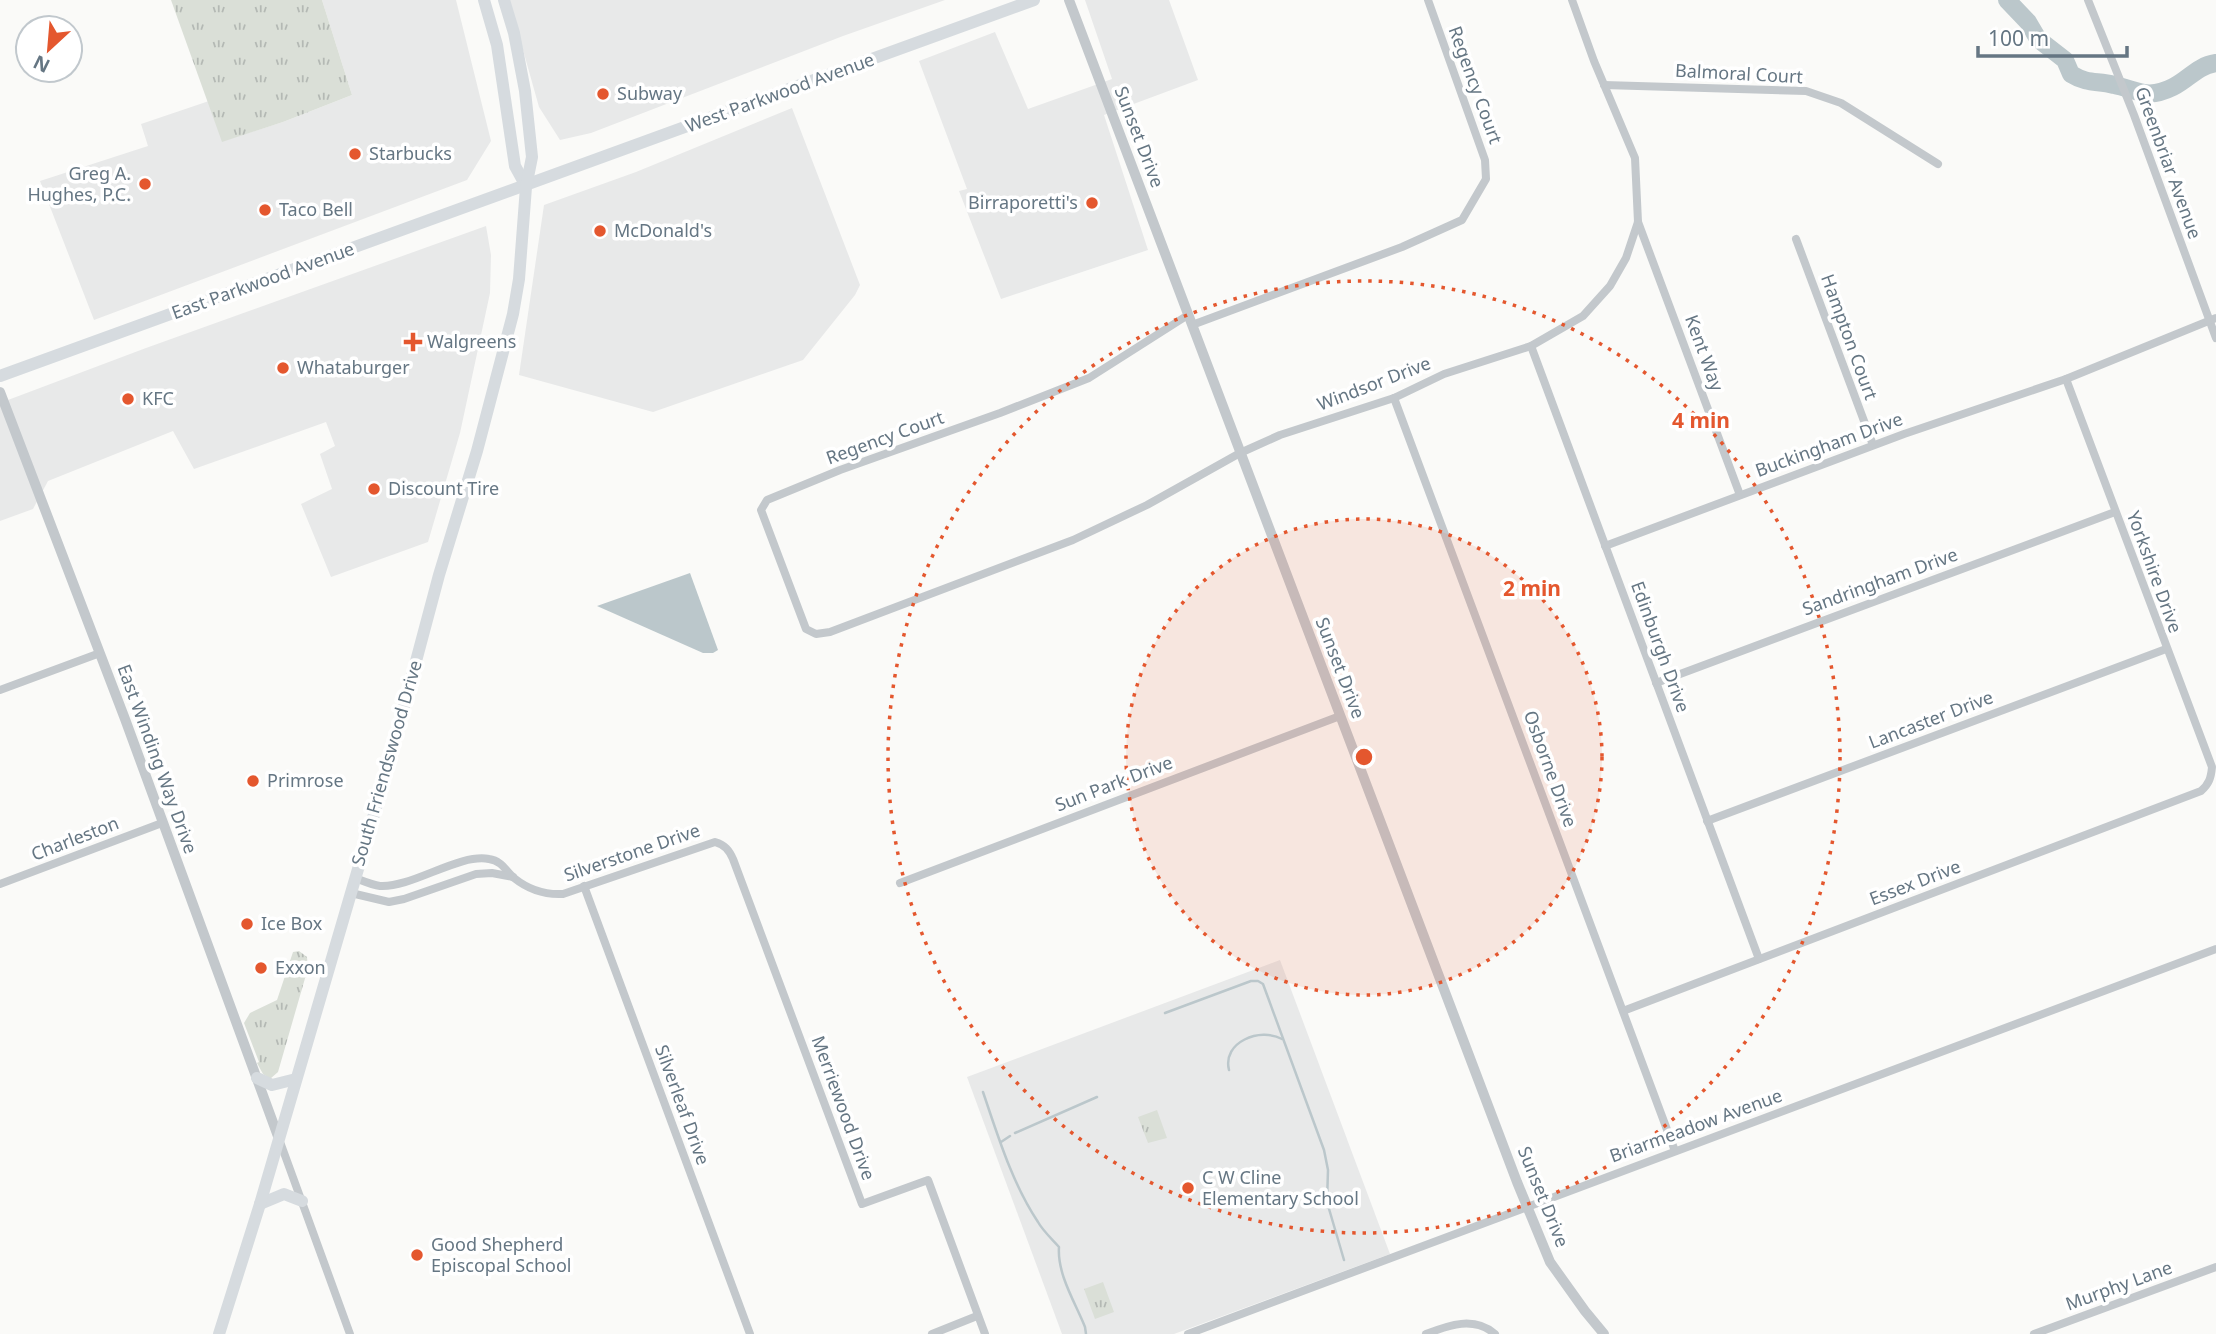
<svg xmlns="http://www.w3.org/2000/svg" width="2216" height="1334" viewBox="0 0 2216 1334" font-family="'Noto Sans',sans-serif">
	<defs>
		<pattern id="grass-tufts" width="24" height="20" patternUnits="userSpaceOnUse" patternTransform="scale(1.75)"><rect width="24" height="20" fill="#dadfd7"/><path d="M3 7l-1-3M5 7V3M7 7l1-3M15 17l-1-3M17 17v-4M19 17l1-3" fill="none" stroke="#b4b9b4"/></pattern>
	</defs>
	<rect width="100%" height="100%" fill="#fafaf8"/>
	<!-- built -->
	<g fill="#e8e9e9">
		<polygon points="322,0 456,0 491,141 467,180 94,320 40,181 148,146 141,124 209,101 223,141 283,122 352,95"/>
		<polygon points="509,0 945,0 843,36 591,133 560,140 539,107"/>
		<polygon points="1085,0 1169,0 1198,80 1104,115 1148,250 1001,299 959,191 967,189 919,61 995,32 1028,109 1112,79"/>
		<polygon points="792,108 860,285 855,295 803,360 653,412 519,375 544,205 636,172"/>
		<polygon points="486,226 491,255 490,293 460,433 428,542 331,577 301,504 332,489 320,454 335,446 326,422 194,469 173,431 48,481 33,509 0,521 0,403 146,348"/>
		<polygon points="1280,960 1390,1254 1174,1334 1062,1334 967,1077"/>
	</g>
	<!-- grass -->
	<g fill="url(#grass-tufts)">
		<polygon points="171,0 322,0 352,95 283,122 222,142"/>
		<polygon points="299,951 307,957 308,968 278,1072 270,1079 263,1074 257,1063 259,1062 244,1023 250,1013 277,1000 293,952"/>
		<polygon points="1157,1110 1167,1138 1148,1143 1138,1117"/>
		<polygon points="1103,1282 1114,1312 1095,1319 1084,1289"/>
	</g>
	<!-- water -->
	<polygon fill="#bbc7cb" points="690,573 718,650 713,653 703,653 597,606"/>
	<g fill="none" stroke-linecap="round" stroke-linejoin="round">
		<!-- stream -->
		<g stroke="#bbc7cb" stroke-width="2.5">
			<polyline points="1165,1013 1251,981 1258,981 1263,984 1324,1150 1328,1170 1327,1202 1344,1260"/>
			<path d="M1229,1070C1222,1042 1260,1027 1282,1039"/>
			<path d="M983,1092C998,1136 1012,1183 1038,1222C1043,1231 1052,1239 1059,1247C1057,1274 1075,1302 1085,1327L1086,1334"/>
			<polyline points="1015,1133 1097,1097"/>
			<polyline points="1001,1142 1010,1136"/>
		</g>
		<!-- river -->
		<path stroke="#bbc7cb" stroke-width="18" d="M2007,0L2028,22L2038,39L2065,60L2071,74C2089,85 2097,80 2114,85C2138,90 2147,100 2173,87C2189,79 2197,66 2216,63"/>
		<!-- minor -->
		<g stroke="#c3c8cc" stroke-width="8">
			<polyline points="2088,0 2134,115 2216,338"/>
			<polyline points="1604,85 1806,91 1841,103 1938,164"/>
			<polyline points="1638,222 1740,495"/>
			<polyline points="1796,239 1873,445"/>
			<polyline points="1188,315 1089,378 1000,413 840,470 767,500 761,510 806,629 816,634 830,632 1073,540 1147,505 1240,453 1280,435 1394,398 1444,374 1531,346 1583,316 1610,286 1626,258 1638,222 1635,158 1594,61 1572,0"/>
			<polyline points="1192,325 1402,247 1462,220 1486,179 1485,160 1428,0"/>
			<polyline points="1531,346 1759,959"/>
			<polyline points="1394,398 1675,1151"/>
			<polyline points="1605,546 1904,434 2066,379 2216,318"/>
			<polyline points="1656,683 2115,512"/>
			<polyline points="0,690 100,653"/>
			<polyline points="1707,821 2166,649"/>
			<path d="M355,878C363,881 372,885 380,886C412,888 459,853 489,859C502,861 505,870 514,878C529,890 545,895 563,894L715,842C725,845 729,850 733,859L862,1204L928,1180L985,1334"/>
			<polyline points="900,883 1340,716"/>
			<polyline points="0,884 162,823"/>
			<polyline points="584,886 750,1334"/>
			<polyline points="351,893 389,902 404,899 476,874 492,873 513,877"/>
			<path d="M1623,1011L2201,791C2209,784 2211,778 2212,767L2066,379"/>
			<polyline points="279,1139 350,1334"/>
			<polyline points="932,1334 977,1316"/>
			<polyline points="1188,1334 2216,949"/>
			<path d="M1426,1334C1449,1325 1474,1316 1495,1334"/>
			<polyline points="2034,1334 2216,1267"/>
		</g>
		<!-- tertiary -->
		<g stroke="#c3c8cc" stroke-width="10">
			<polyline points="1069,0 1517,1182 1550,1262 1585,1311 1604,1334"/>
			<polyline points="0,392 125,719 279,1139"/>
		</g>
		<!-- primary -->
		<g stroke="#d6dbdf" stroke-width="12">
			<polyline points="484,0 497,45 515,166 526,186"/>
			<polyline points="0,376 1034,0"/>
			<polyline points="257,1078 272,1085 296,1079"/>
			<polyline points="260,1204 284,1194 302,1201"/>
			<polyline points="219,1334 260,1204 387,770 439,575 477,451 513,314 519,279 526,187 532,157 525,91 514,33 504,0"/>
		</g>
	</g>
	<!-- distance rings -->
	<circle cx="1364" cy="757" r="238" fill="#e4572e" fill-opacity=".12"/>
	<g fill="none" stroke="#e4572e" stroke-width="3.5" stroke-dasharray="3.5 7">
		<circle cx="1364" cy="757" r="238"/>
		<circle cx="1364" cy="757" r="476"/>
	</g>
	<!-- markers -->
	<g fill="#e4572e" stroke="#fff" stroke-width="2.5">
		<circle cx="603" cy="94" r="7"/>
		<circle cx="355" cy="154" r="7"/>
		<circle cx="145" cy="184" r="7"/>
		<circle cx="1092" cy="203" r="7"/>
		<circle cx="265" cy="210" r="7"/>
		<circle cx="600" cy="231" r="7"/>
		<path d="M409.5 331.5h7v7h7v7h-7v7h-7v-7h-7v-7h7z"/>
		<circle cx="283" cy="368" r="7"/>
		<circle cx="128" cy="399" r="7"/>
		<circle cx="374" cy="489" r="7"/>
		<circle cx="253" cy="781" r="7"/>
		<circle cx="247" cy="924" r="7"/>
		<circle cx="261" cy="968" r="7"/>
		<circle cx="1188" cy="1188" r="7"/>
		<circle cx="417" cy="1255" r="7"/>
	</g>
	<g text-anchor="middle" stroke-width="7" stroke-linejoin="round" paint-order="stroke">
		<!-- street labels -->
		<g font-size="18" fill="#657683" stroke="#fff">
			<text transform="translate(1739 74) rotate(3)" y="6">Balmoral Court</text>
			<text transform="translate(1475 85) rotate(70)" y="6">Regency Court</text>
			<text transform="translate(780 93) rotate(-20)" y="6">West Parkwood Avenue</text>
			<text transform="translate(1139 137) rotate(69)" y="6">Sunset Drive</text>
			<text transform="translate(2168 163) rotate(70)" y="6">Greenbriar Avenue</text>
			<text transform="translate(263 281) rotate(-20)" y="6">East Parkwood Avenue</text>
			<text transform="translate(1849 337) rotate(70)" y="6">Hampton Court</text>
			<text transform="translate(1704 353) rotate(70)" y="6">Kent Way</text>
			<text transform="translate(1374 384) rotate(-21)" y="6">Windsor Drive</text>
			<text transform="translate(885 438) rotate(-20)" y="6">Regency Court</text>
			<text transform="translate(1829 445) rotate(-20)" y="6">Buckingham Drive</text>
			<text transform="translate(2154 572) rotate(70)" y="6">Yorkshire Drive</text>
			<text transform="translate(1880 582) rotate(-20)" y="6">Sandringham Drive</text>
			<text transform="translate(1660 647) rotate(70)" y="6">Edinburgh Drive</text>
			<text transform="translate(1340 668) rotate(69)" y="6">Sunset Drive</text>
			<text transform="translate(1931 720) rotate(-21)" y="6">Lancaster Drive</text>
			<text transform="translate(157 759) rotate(70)" y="6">East Winding Way Drive</text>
			<text transform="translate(387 763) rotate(-74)" y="6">South Friendswood Drive</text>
			<text transform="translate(1550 769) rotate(70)" y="6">Osborne Drive</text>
			<text transform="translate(1114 784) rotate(-21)" y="6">Sun Park Drive</text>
			<text transform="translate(75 839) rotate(-21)" y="6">Charleston</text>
			<text transform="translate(632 853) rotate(-19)" y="6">Silverstone Drive</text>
			<text transform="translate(1915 883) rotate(-21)" y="6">Essex Drive</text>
			<text transform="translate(682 1105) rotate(70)" y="6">Silverleaf Drive</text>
			<text transform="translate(843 1108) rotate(70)" y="6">Merriewood Drive</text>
			<text transform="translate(1696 1126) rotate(-20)" y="6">Briarmeadow Avenue</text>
			<text transform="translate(1543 1197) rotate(68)" y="6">Sunset Drive</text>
			<text transform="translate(2119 1286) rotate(-20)" y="6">Murphy Lane</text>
		</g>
		<!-- poi labels -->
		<g font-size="18" fill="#657683" stroke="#fff" text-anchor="start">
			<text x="617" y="100">Subway</text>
			<text x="369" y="160">Starbucks</text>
			<text x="131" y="180" text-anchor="end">Greg A.<tspan x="131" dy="21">Hughes, P.C.</tspan></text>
			<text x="1078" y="209" text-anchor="end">Birraporetti's</text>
			<text x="279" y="216">Taco Bell</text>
			<text x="614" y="237">McDonald's</text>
			<text x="427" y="348">Walgreens</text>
			<text x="297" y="374">Whataburger</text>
			<text x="142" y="405">KFC</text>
			<text x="388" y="495">Discount Tire</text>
			<text x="267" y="787">Primrose</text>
			<text x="261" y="930">Ice Box</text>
			<text x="275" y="974">Exxon</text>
			<text x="1202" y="1184">C W Cline<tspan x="1202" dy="21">Elementary School</tspan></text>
			<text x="431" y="1251">Good Shepherd<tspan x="431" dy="21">Episcopal School</tspan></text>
		</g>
	</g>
	<circle cx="1364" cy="757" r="10" fill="#e4572e" stroke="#fff" stroke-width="3.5"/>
	<g font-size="21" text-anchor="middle" font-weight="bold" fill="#e4572e" stroke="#fff" stroke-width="7" stroke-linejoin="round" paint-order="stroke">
		<text x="1701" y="428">4 min</text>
		<text x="1532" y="596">2 min</text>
	</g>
	<!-- north arrow -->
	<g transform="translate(49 49) rotate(206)"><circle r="33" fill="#ffffff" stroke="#c1c8cd" stroke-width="2"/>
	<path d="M0-5L12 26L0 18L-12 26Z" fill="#e4572e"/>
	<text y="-10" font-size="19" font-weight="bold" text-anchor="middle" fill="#657683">N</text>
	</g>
	<!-- scale -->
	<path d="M1978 46v10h149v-10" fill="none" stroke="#657683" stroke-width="3.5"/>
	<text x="1988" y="46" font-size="21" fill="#657683" stroke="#ffffff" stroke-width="5" paint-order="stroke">100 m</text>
</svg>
